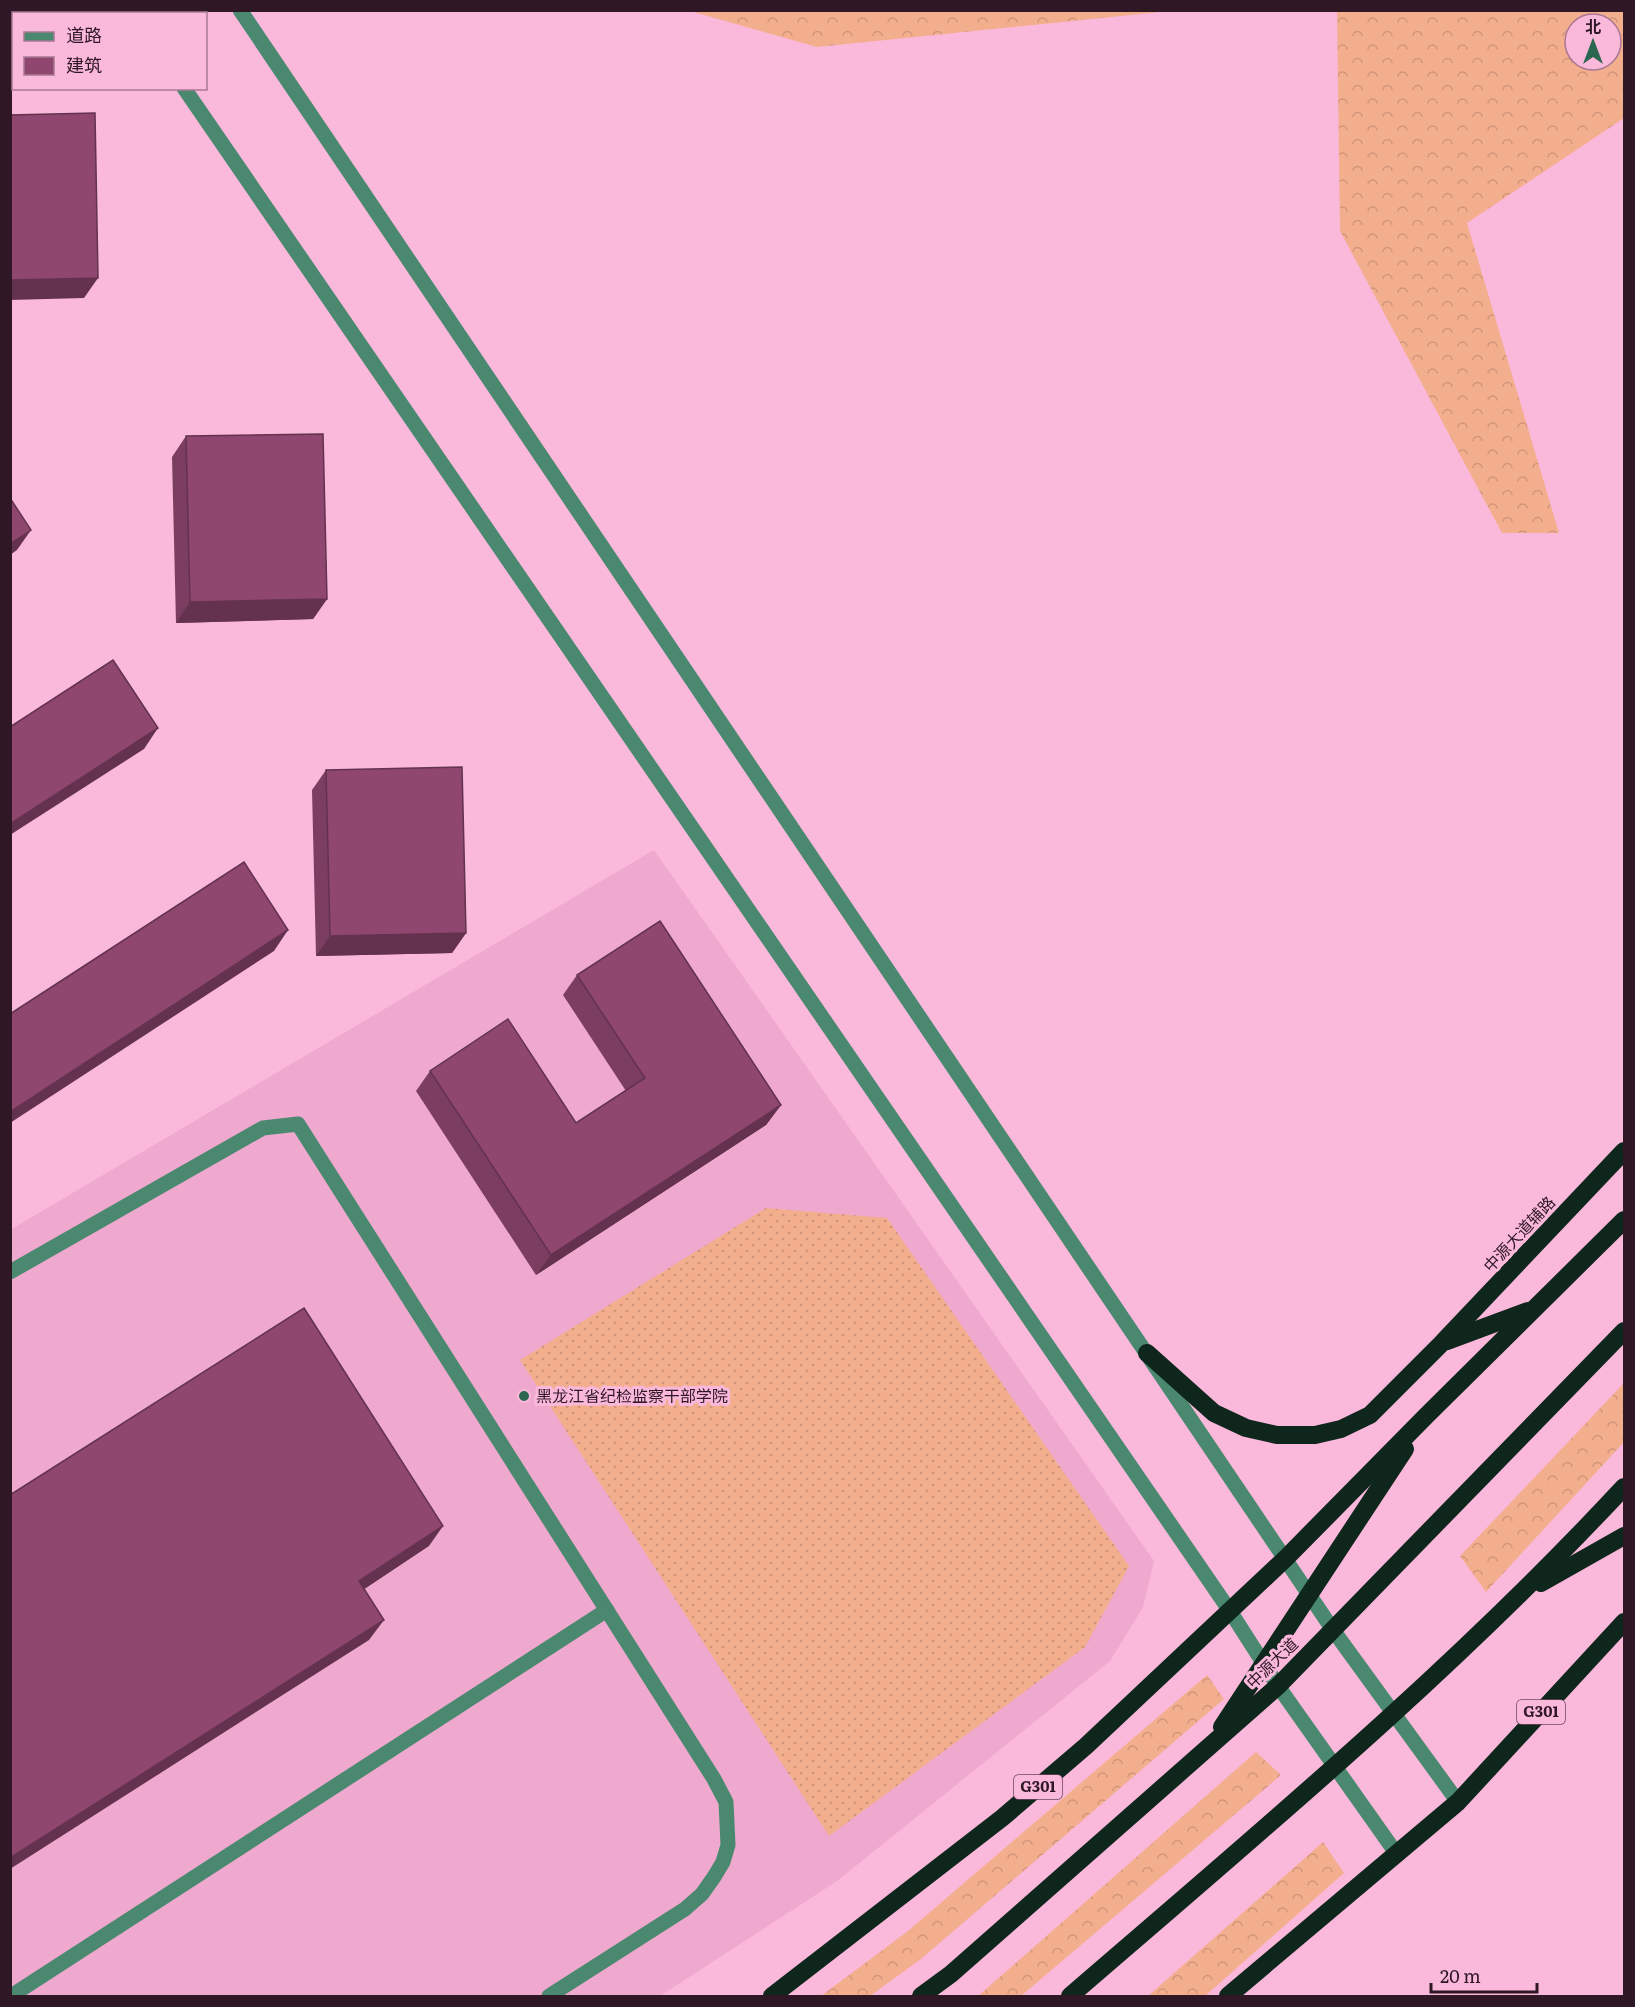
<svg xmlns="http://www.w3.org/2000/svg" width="1635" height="2007" viewBox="0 0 1635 2007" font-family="Literata,'Noto Sans SC',serif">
	<defs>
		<pattern id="grass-dots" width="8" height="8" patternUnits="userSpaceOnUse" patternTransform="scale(1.5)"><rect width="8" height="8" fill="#f3ae8e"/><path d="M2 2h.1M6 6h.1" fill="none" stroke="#d1957a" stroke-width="1.8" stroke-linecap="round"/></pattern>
		<pattern id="forest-crowns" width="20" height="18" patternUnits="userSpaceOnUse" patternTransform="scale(1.5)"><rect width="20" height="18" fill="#f3ae8e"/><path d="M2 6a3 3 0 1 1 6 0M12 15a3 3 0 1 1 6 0" fill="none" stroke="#d1957a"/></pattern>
	</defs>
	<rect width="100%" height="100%" fill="#fab8db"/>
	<!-- built -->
	<polygon fill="#efa8ce" points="654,850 1154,1561 1143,1607 1110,1661 837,1881 660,1996 11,1996 10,1230"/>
	<!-- grass -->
	<polygon fill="url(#grass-dots)" points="766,1208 887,1218 1129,1566 1085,1647 829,1836 520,1360"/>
	<!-- forest -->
	<g fill="url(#forest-crowns)" fill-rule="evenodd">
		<polygon points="690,11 1170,11 817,47"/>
		<path d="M1337,11H1624V118L1467,223L1559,533H1502L1340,231ZM1575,24H1611V60H1575Z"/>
		<polygon points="1624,1383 1624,1442 1486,1592 1460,1556"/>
		<polygon points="1207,1675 1224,1699 921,1959 870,1996 821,1996 908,1931"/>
		<polygon points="1256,1752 1281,1775 1021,1996 978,1996"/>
		<polygon points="1323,1842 1344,1873 1205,1996 1148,1996"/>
	</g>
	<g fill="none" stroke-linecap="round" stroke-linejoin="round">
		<!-- minor -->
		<g stroke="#4a8970" stroke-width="15">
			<polyline points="131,10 133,14"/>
			<polyline points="240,10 1333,1630 1458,1802"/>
			<polyline points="184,88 1230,1611 1278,1686 1396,1853"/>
			<polyline points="10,1272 263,1128 298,1124 714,1779 726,1802 728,1845 723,1862 714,1877 702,1894 685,1909 549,1996"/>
			<polyline points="11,1996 607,1610"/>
		</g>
		<!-- highway -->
		<g stroke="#0f261d" stroke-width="18">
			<polyline points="1447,1341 1528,1311"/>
			<polyline points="1147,1353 1214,1413 1246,1428 1277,1435 1315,1435 1341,1429 1370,1415 1442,1343 1624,1151"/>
			<polyline points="1541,1583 1624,1536"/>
			<polyline points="1222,1727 1405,1449"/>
			<polyline points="772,1996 1002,1818 1086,1746 1286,1558 1427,1415 1624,1220"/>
			<polyline points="921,1996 951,1974 1278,1686 1624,1331"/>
			<path d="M1070,1996C1260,1832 1453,1671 1624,1487"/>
			<polyline points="1228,1996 1458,1802 1624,1622"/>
		</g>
	</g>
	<!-- wall -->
	<g fill="#7b3d60">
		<polygon points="186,436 327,599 313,619 176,623 172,457"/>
		<polygon points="326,770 466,933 452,953 316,956 312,790"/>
		<polygon points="577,975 781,1105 766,1125 536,1275 416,1091 430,1071 576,1123 626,1091 563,995"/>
	</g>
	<!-- shaded-wall -->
	<g fill="#64324e">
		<polygon points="98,278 84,298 10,300 10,280"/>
		<polygon points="31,530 17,550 10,555 10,544"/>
		<polygon points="327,599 313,619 176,623 190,602"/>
		<polygon points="158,728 144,749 10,835 10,824"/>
		<polygon points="288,930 274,951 10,1123 10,1112"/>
		<polygon points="466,933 452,953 316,956 330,936"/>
		<polygon points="781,1105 766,1125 536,1275 551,1255"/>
		<polygon points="443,1526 429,1546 345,1602 359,1581"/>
		<polygon points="384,1620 369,1640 10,1869 10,1858"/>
	</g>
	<!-- building -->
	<g fill="#8f4770" stroke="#64324e" stroke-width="1.5">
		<polygon points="95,113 98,278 10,280 10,115"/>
		<polygon points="323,434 327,599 190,602 186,436"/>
		<polygon points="10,498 31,530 10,544"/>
		<polygon points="113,660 158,728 10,824 10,727"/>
		<polygon points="462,767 466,933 330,936 326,770"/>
		<polygon points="244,862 288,930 10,1112 10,1014"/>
		<polygon points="660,921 781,1105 551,1255 430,1071 508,1019 576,1123 645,1078 577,975"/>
		<polygon points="304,1308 443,1526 359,1581 384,1620 10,1858 10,1495"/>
	</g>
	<!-- markers -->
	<circle fill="#2b6650" stroke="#fab8db" stroke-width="2" cx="524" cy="1396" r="6"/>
	<g text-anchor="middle" stroke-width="6" stroke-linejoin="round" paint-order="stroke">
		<!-- shield labels -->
		<g fill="#fab8db" stroke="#6c475c" stroke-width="1.5">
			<rect x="1517" y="1700" width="48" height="24" rx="4.5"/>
			<rect x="1014" y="1775" width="48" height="24" rx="4.5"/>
		</g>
		<g font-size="15" font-weight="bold" fill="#2f1725">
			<text x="1541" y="1717">G301</text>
			<text x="1038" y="1792">G301</text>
		</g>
		<!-- street labels -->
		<g font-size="16" fill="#2f1725" stroke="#fab8db">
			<text transform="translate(1519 1234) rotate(-47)" y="6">中源大道辅路</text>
			<text transform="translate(1272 1663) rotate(-44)" y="6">中源大道</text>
		</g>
		<!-- poi labels -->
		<g font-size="16" fill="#2f1725" stroke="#fab8db" text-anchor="start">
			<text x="536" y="1402">黑龙江省纪检监察干部学院</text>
		</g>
	</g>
	<!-- border -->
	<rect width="1635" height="2007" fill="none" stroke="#2f1725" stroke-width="24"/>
	<!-- legend -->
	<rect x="12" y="12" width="195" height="78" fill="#fab8db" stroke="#a97892" stroke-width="1.5"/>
	<rect x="24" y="32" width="30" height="9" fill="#4a8970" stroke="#a97892" stroke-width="1.5"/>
	<text x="66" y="42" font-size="18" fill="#2f1725">道路</text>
	<rect x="24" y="57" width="30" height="18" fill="#8f4770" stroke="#a97892" stroke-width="1.5"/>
	<text x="66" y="72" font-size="18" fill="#2f1725">建筑</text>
	<!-- north arrow -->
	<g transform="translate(1593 42)"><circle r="28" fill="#fab8db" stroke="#a97892" stroke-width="1.5"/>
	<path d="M0-4.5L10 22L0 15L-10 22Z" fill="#2b6650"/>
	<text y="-9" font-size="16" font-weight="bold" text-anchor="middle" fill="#2f1725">北</text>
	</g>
	<!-- scale -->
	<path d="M1431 1983v9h106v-9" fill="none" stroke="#2f1725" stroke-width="3"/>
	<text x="1440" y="1983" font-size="18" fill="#2f1725" stroke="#fab8db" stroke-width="4.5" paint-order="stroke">20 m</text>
</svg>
